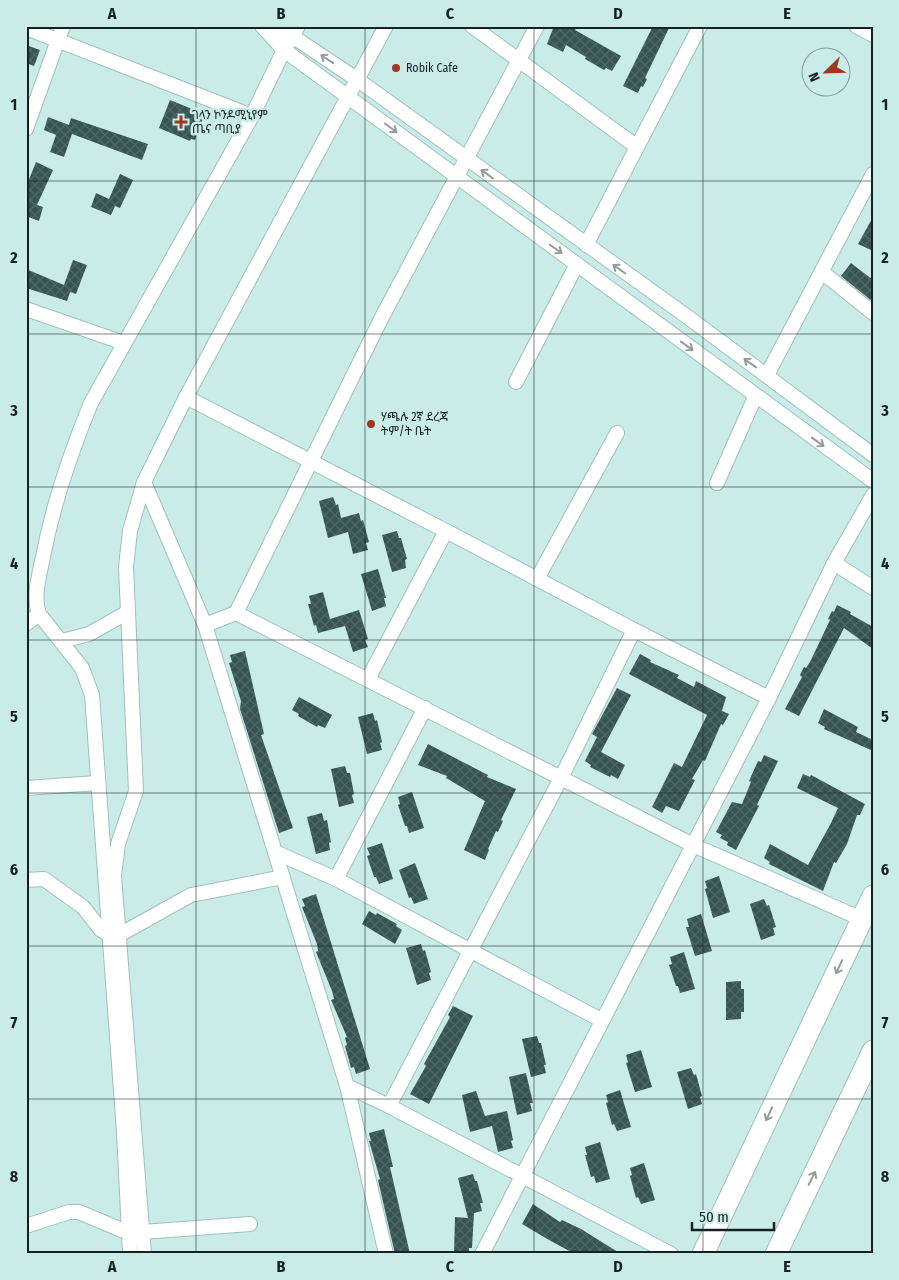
<svg xmlns="http://www.w3.org/2000/svg" width="899" height="1280" viewBox="0 0 899 1280" font-family="'Fira Sans Condensed','Noto Sans Ethiopic',sans-serif">
	<defs>
		<pattern id="building-cross-hatch" width="8" height="8" patternUnits="userSpaceOnUse" patternTransform="scale(1.25)"><rect width="8" height="8" fill="#365451"/><path d="M0 0l8 8M0 8l8-8" fill="none" stroke="#506966"/></pattern>
	</defs>
	<rect width="100%" height="100%" fill="#caece9"/>
	<!-- building -->
	<g fill="url(#building-cross-hatch)">
		<polygon points="554,26 577,26 575,30 621,56 612,71 606,68 604,70 585,59 586,57 566,45 563,52 547,44"/>
		<polygon points="653,26 670,26 645,78 647,79 643,87 641,86 638,93 623,86"/>
		<polygon points="26,45 40,50 34,66 26,63"/>
		<polygon points="170,100 202,113 200,115 204,116 195,140 191,139 190,141 159,128"/>
		<polygon points="48,117 69,125 71,118 148,144 142,160 72,134 64,157 50,152 56,135 44,130"/>
		<polygon points="36,162 53,170 37,205 43,207 39,221 26,216 26,187"/>
		<polygon points="120,174 133,180 120,208 115,206 111,215 91,207 96,193 109,199"/>
		<polygon points="873,217 873,251 858,244"/>
		<polygon points="73,260 87,265 76,294 70,292 67,301 26,288 26,269 64,285"/>
		<polygon points="851,263 873,280 873,302 841,276"/>
		<polygon points="333,497 336,505 338,504 341,518 359,513 361,521 363,520 369,542 366,543 368,550 353,554 348,532 328,538 319,501"/>
		<polygon points="397,531 399,538 401,538 407,559 405,560 406,568 392,572 382,535"/>
		<polygon points="378,569 386,598 384,598 386,606 372,611 361,574"/>
		<polygon points="323,592 330,619 359,610 368,639 365,640 368,647 353,652 345,626 318,633 316,625 314,626 308,604 311,604 309,596"/>
		<polygon points="837,605 851,612 850,614 873,627 873,649 844,628 799,716 785,709 802,677 800,675 804,667 806,668 810,662 830,620 828,619 832,611 834,612"/>
		<polygon points="245,651 264,734 261,735 293,828 279,833 240,709 241,701 229,663 232,662 230,655"/>
		<polygon points="640,654 651,660 650,662 679,675 677,678 694,687 696,681 726,697 722,711 729,714 723,725 721,724 705,761 703,760 692,779 695,780 679,811 666,806 662,813 652,807 674,763 682,767 707,715 629,674"/>
		<polygon points="617,688 631,695 601,752 625,765 618,779 611,775 610,777 590,767 591,765 585,761 597,737 592,734"/>
		<polygon points="299,697 332,715 325,728 318,725 317,727 298,716 299,714 292,710"/>
		<polygon points="824,709 858,727 856,732 873,740 873,751 824,729 825,727 818,723"/>
		<polygon points="373,713 375,721 377,720 382,742 380,743 382,750 367,754 358,717"/>
		<polygon points="428,744 488,775 487,777 516,789 501,820 503,821 498,832 496,831 488,849 489,850 485,860 464,850 485,801 446,778 447,776 418,765"/>
		<polygon points="764,755 778,761 757,805 759,806 736,850 727,845 728,842 720,838 722,835 716,832 732,802 742,804 751,782 749,781 758,761 761,762"/>
		<polygon points="345,766 347,773 350,773 354,794 352,795 354,803 339,807 331,769"/>
		<polygon points="803,774 810,777 811,775 865,804 860,815 857,815 847,844 836,863 834,862 823,891 769,864 770,862 764,858 770,844 808,865 831,823 838,808 797,788"/>
		<polygon points="412,792 424,828 409,833 407,826 405,826 398,805 400,804 398,797"/>
		<polygon points="322,813 324,821 327,820 331,842 329,843 330,850 316,854 307,817"/>
		<polygon points="382,843 393,879 379,884 376,877 374,877 367,856 370,855 367,848"/>
		<polygon points="415,863 428,899 414,904 411,897 409,898 399,870"/>
		<polygon points="719,876 730,912 713,918 705,889 707,888 705,881"/>
		<polygon points="316,894 370,1069 356,1074 354,1067 351,1068 345,1046 347,1045 345,1038 347,1037 331,1000 334,999 332,991 316,952 318,951 317,944 302,907 305,906 302,899"/>
		<polygon points="764,899 767,906 769,905 776,927 773,928 775,935 761,940 750,904"/>
		<polygon points="369,911 376,915 377,913 397,924 396,926 402,930 395,944 362,924"/>
		<polygon points="701,914 712,951 695,956 686,927 689,927 687,919"/>
		<polygon points="421,944 423,951 425,950 431,972 429,973 431,980 417,985 406,948"/>
		<polygon points="684,952 695,989 680,993 678,986 676,986 669,965 672,964 670,957"/>
		<polygon points="741,981 741,989 744,989 744,1012 741,1012 741,1019 726,1020 726,982"/>
		<polygon points="453,1006 473,1016 429,1104 410,1094 426,1066 424,1064 450,1017 448,1015"/>
		<polygon points="537,1036 539,1043 541,1043 546,1065 544,1065 546,1073 531,1077 522,1039"/>
		<polygon points="641,1050 652,1087 635,1092 626,1063 628,1062 626,1055"/>
		<polygon points="691,1068 694,1075 696,1074 702,1096 700,1097 702,1104 688,1109 677,1072"/>
		<polygon points="526,1073 533,1103 530,1103 532,1111 517,1115 509,1077"/>
		<polygon points="620,1090 631,1127 617,1131 614,1124 612,1125 606,1103 608,1102 606,1095"/>
		<polygon points="476,1091 485,1116 507,1111 513,1140 511,1141 513,1148 498,1152 492,1126 470,1132 462,1095"/>
		<polygon points="384,1129 393,1167 390,1167 410,1254 395,1254 378,1180 380,1179 369,1141 371,1141 369,1133"/>
		<polygon points="600,1142 610,1179 596,1183 594,1176 591,1177 585,1155 587,1155 585,1147"/>
		<polygon points="644,1163 655,1200 641,1204 638,1197 636,1198 630,1176 632,1175 630,1168"/>
		<polygon points="473,1174 475,1181 477,1181 483,1203 480,1203 482,1211 474,1213 472,1248 469,1248 469,1254 454,1254 455,1217 468,1218 458,1178"/>
		<polygon points="533,1204 560,1222 562,1220 581,1229 621,1254 575,1254 549,1240 522,1224"/>
	</g>
	<g fill="none" stroke-linecap="round" stroke-linejoin="round">
		<defs>
			<g id="minor">
				<polyline points="262,26 284,50 873,481"/>
				<polyline points="270,26 292,36 358,80 689,318 873,455"/>
				<polyline points="472,26 637,147"/>
				<polyline points="537,26 382,317 236,613 693,845 862,919"/>
				<polyline points="856,26 873,35"/>
				<polyline points="26,28 252,116"/>
				<polyline points="26,129 63,26"/>
				<polyline points="586,245 700,26"/>
				<polyline points="822,272 873,313"/>
				<polyline points="26,309 124,343"/>
				<polyline points="767,375 873,174"/>
				<polyline points="516,382 577,264"/>
				<polyline points="186,397 446,531"/>
				<polyline points="144,482 205,625"/>
				<polyline points="717,483 755,397"/>
				<polyline points="834,563 873,588"/>
				<polyline points="537,579 617,433"/>
				<polyline points="236,613 205,625 347,1086 386,1254"/>
				<polyline points="26,624 39,614"/>
				<polyline points="634,630 769,698"/>
				<polyline points="62,641 89,634 128,612"/>
				<polyline points="368,679 446,531 634,630 561,778 389,1106 671,1254"/>
				<polyline points="425,708 336,879 601,1020"/>
				<polyline points="26,788 97,783"/>
				<polyline points="275,852 336,879"/>
				<polyline points="26,880 44,879 83,907 101,930 108,934"/>
				<polyline points="119,935 191,895 283,877"/>
				<polyline points="347,1086 389,1106"/>
				<polyline points="26,1226 69,1212 79,1212 129,1233 250,1224"/>
				<path d="M130,1254L124,1132L92,695L82,668L39,614C33,596 39,576 43,557C53,504 70,454 91,403L252,116L284,50L298,26"/>
				<polyline points="144,1254 114,876 118,844 136,791 126,567 130,531 144,482 186,397 386,26"/>
				<polyline points="482,1254 769,698 834,563 873,495"/>
			</g>
			<g id="highway">
				<polyline points="703,1254 873,896"/>
				<polyline points="776,1254 873,1051"/>
			</g>
		</defs>
		<!-- minor casing -->
		<use href="#minor" stroke="#a0c0bd" stroke-width="16"/>
		<!-- highway casing -->
		<use href="#highway" stroke="#a0c0bd" stroke-width="23"/>
		<!-- minor -->
		<use href="#minor" stroke="#fff" stroke-width="14"/>
		<!-- highway -->
		<use href="#highway" stroke="#fff" stroke-width="21"/>
	</g>
	<!-- one-way arrows -->
	<defs><path id="oneway-shaft" d="M-6 0H5M1.5-3L5.5 0L1.5 3" fill="none" stroke-width="1.6" stroke-linecap="round" stroke-linejoin="round" transform="scale(1.25)"/></defs>
	<g stroke="#969c9b">
		<use href="#oneway-shaft" transform="translate(327 59) rotate(-146)"/>
		<use href="#oneway-shaft" transform="translate(391 128) rotate(37)"/>
		<use href="#oneway-shaft" transform="translate(487 174) rotate(-144)"/>
		<use href="#oneway-shaft" transform="translate(556 249) rotate(35)"/>
		<use href="#oneway-shaft" transform="translate(619 269) rotate(-145)"/>
		<use href="#oneway-shaft" transform="translate(687 346) rotate(36)"/>
		<use href="#oneway-shaft" transform="translate(750 363) rotate(-144)"/>
		<use href="#oneway-shaft" transform="translate(818 442) rotate(36)"/>
		<use href="#oneway-shaft" transform="translate(839 967) rotate(115)"/>
		<use href="#oneway-shaft" transform="translate(769 1114) rotate(115)"/>
		<use href="#oneway-shaft" transform="translate(812 1178) rotate(-64)"/>
	</g>
	<!-- grid -->
	<path fill="none" stroke="#152221" stroke-width="1" stroke-opacity="0.55" d="M196,26V1254M365,26V1254M534,26V1254M703,26V1254M26,181H873M26,334H873M26,487H873M26,640H873M26,793H873M26,946H873M26,1099H873"/>
	<!-- markers -->
	<g fill="#a03720" stroke="#caece9" stroke-width="2">
		<circle cx="396" cy="68" r="5"/>
		<path d="M178.5 114.5h5v5h5v5h-5v5h-5v-5h-5v-5h5z"/>
		<circle cx="371" cy="424" r="5"/>
	</g>
	<g text-anchor="middle" stroke-width="5" stroke-linejoin="round" paint-order="stroke">
		<!-- poi labels -->
		<g font-size="12" fill="#152221" stroke="#caece9" text-anchor="start">
			<text x="406" y="72">Robik Cafe</text>
			<text x="192" y="119">ገላን ኮንዶሚኒየም<tspan x="192" dy="14">ጤና ጣቢያ</tspan></text>
			<text x="381" y="421">ሃጫሉ 2ኛ ደረጃ<tspan x="381" dy="14">ትም/ት ቤት</tspan></text>
		</g>
	</g>
	<!-- border -->
	<rect width="899" height="1280" fill="none" stroke="#caece9" stroke-width="55"/>
	<!-- north arrow -->
	<g transform="translate(826 72) rotate(247)"><circle r="24" fill="#caece9" stroke="#829b99"/>
	<path d="M0-4L9 19L0 12L-9 19Z" fill="#a03720"/>
	<text y="-8" font-size="14" font-weight="bold" text-anchor="middle" fill="#152221">N</text>
	</g>
	<!-- scale -->
	<path d="M692 1222v8h82v-8" fill="none" stroke="#152221" stroke-width="2.5"/>
	<text x="699" y="1222" font-size="15" fill="#152221" stroke="#caece9" stroke-width="4" paint-order="stroke">50 m</text>
	<rect x="28" y="28" width="844" height="1224" fill="none" stroke="#152221" stroke-width="2"/>
	<g font-size="16" text-anchor="middle" font-weight="bold" fill="#152221">
		<text x="112" y="19">A</text>
		<text x="281" y="19">B</text>
		<text x="450" y="19">C</text>
		<text x="618" y="19">D</text>
		<text x="787" y="19">E</text>
		<text x="14" y="110">1</text>
		<text x="885" y="110">1</text>
		<text x="14" y="263">2</text>
		<text x="885" y="263">2</text>
		<text x="14" y="416">3</text>
		<text x="885" y="416">3</text>
		<text x="14" y="569">4</text>
		<text x="885" y="569">4</text>
		<text x="14" y="722">5</text>
		<text x="885" y="722">5</text>
		<text x="14" y="875">6</text>
		<text x="885" y="875">6</text>
		<text x="14" y="1028">7</text>
		<text x="885" y="1028">7</text>
		<text x="14" y="1182">8</text>
		<text x="885" y="1182">8</text>
		<text x="112" y="1272">A</text>
		<text x="281" y="1272">B</text>
		<text x="450" y="1272">C</text>
		<text x="618" y="1272">D</text>
		<text x="787" y="1272">E</text>
	</g>
</svg>
